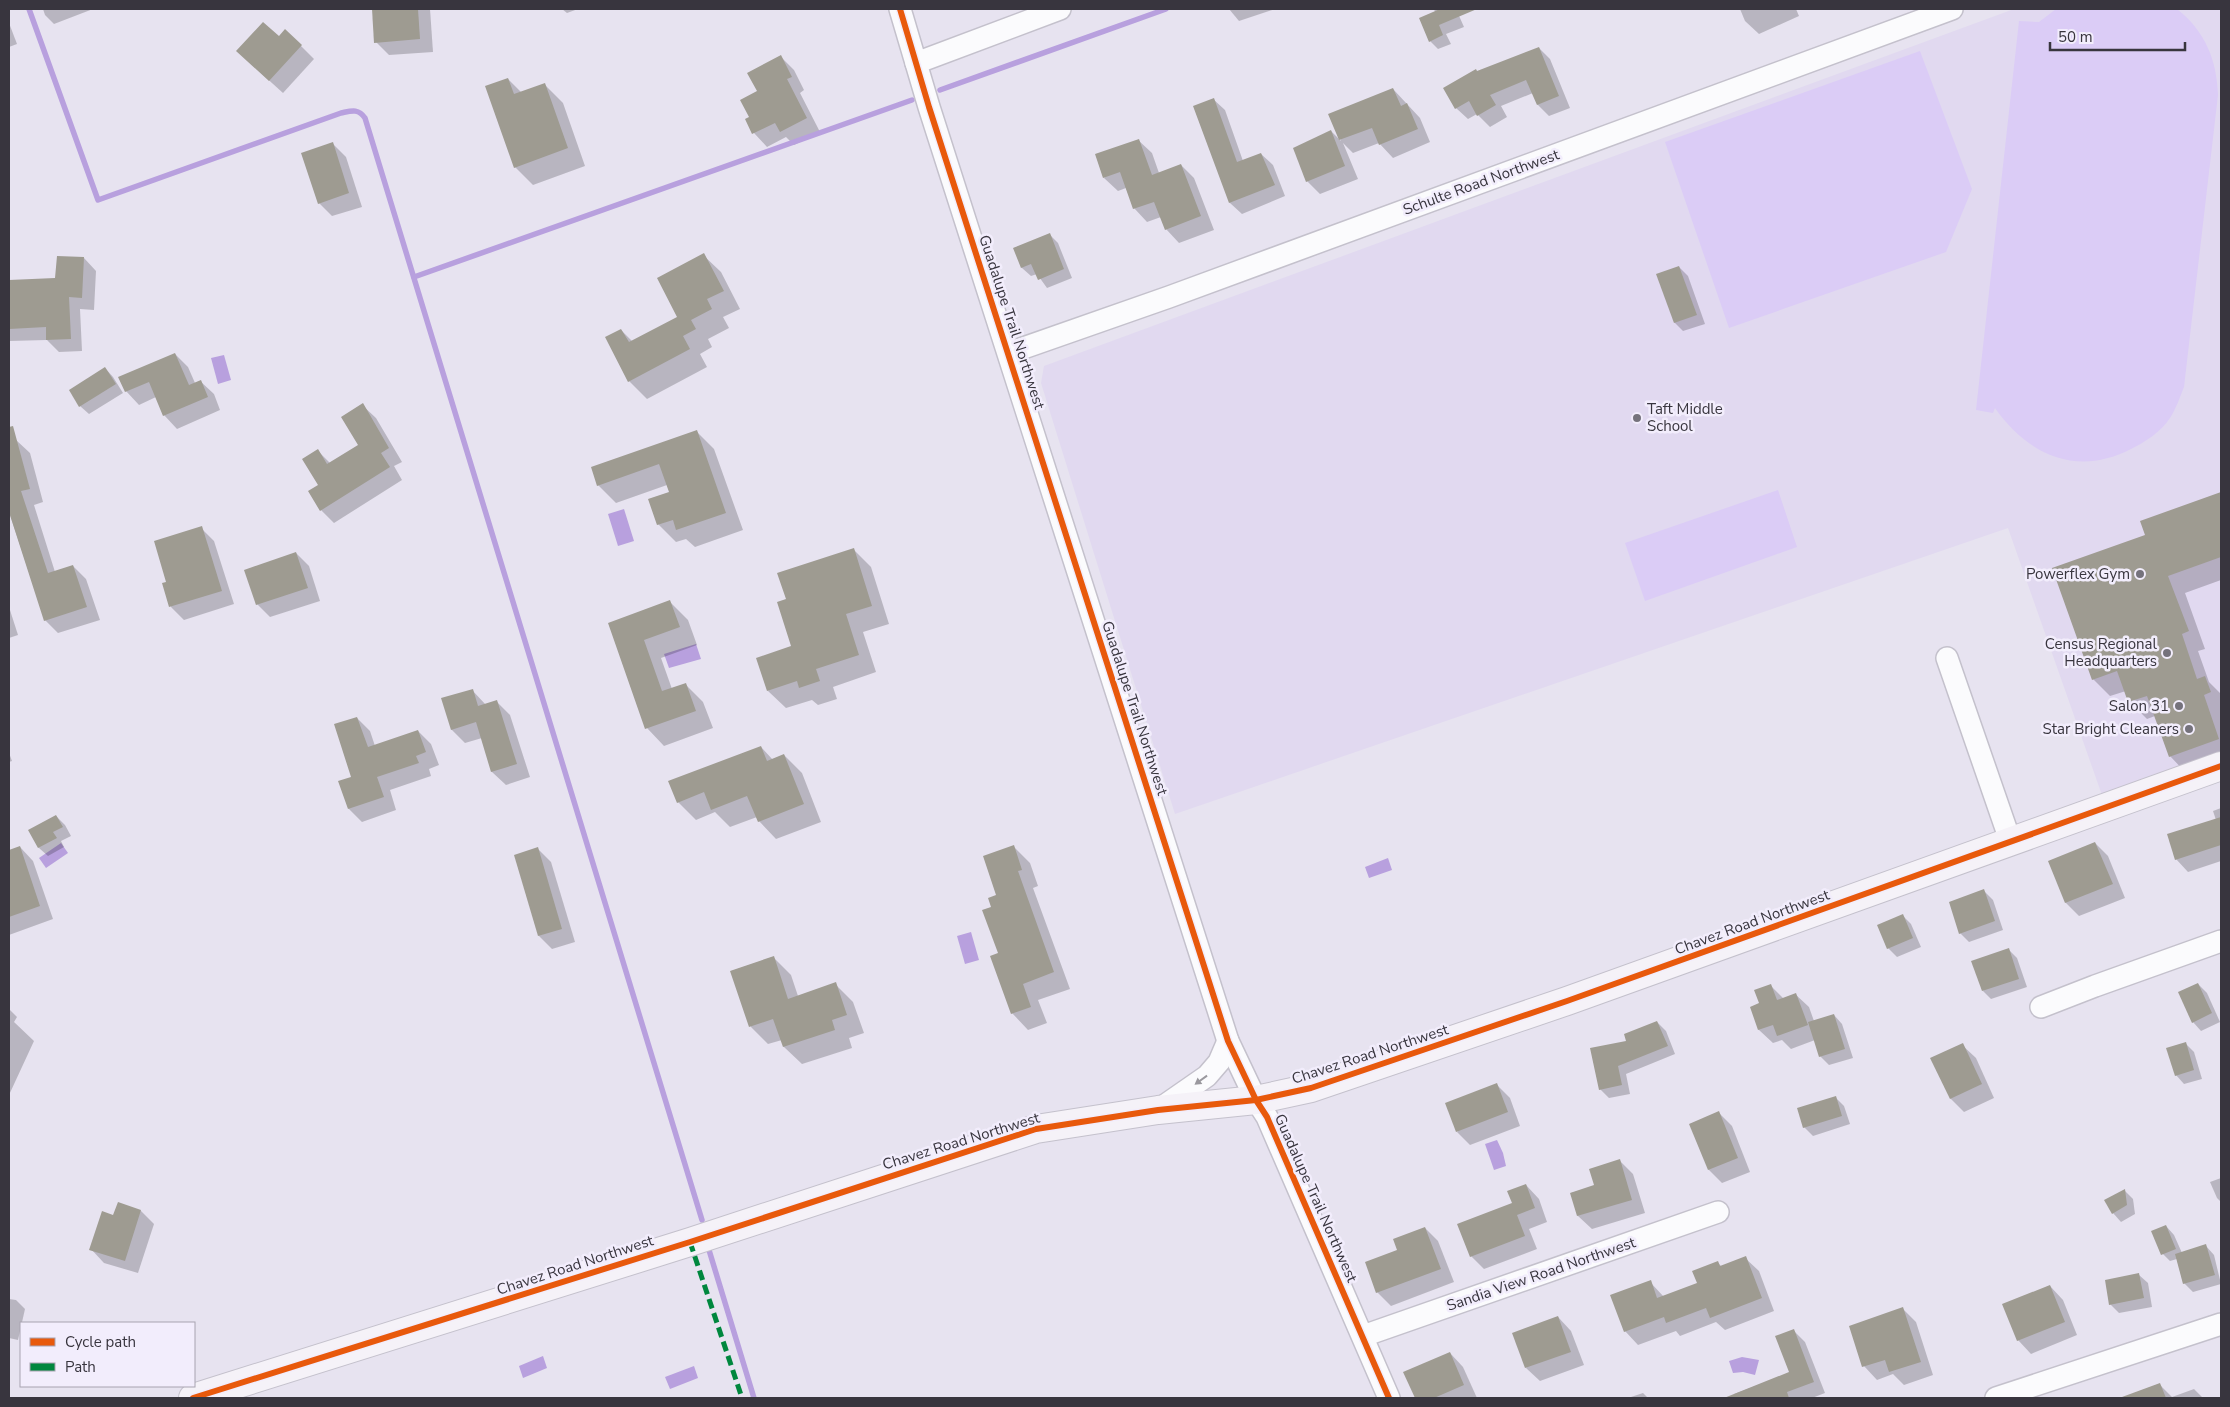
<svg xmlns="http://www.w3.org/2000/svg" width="2230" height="1407" viewBox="0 0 2230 1407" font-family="'Nunito Sans',sans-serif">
	<rect width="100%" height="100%" fill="#e7e3f0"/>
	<!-- built -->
	<polygon fill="#e1d9f0" points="2014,9 2221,9 2221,757 2103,798 2008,528 1175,814 1041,383 1044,366"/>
	<!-- green -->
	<g fill="#dbccf6">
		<path d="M2056,9H2177C2205,31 2217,60 2218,95L2184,387C2180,397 2176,409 2170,418C2161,432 2145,442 2131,449C2077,477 2028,455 1995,408L1993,413L1976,410L2019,21L2039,22Z"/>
		<polygon points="1920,51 1972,189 1946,252 1729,328 1665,142"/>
		<polygon points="1778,490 1797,547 1645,601 1625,543"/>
	</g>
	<!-- water -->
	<g fill="#b8a0de">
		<polygon points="224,355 231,380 218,384 211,358"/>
		<polygon points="624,509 634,541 618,546 608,514"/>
		<polygon points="696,644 701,659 669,668 664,654"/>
		<polygon points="61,843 68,853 46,868 39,858"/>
		<polygon points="1388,858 1392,870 1369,878 1365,867"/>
		<polygon points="971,932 979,960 965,964 957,936"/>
		<polygon points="1497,1140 1503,1153 1506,1166 1494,1170 1485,1144"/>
		<polygon points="543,1356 547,1368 523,1378 519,1366"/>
		<polygon points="1742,1357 1759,1360 1755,1375 1743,1372 1733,1373 1729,1361"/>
		<polygon points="694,1366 698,1378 670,1389 665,1377"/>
	</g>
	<!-- shadow -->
	<g fill="#0003">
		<polygon points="43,9 93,9 54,24 45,15"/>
		<polygon points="373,9 430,9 433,52 389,55 376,42"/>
		<polygon points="562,9 578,9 567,13"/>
		<polygon points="1229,9 1275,9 1239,21"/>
		<polygon points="1434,9 1456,9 1464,27 1446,34 1451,44 1438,49 1430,41 1435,12"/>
		<polygon points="1740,9 1796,9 1799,16 1759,34 1745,21"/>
		<polygon points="9,23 17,44 9,47"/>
		<polygon points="279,38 301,46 314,59 283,93 251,64"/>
		<polygon points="1539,48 1550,59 1570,108 1549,116 1538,105 1533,93 1501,106 1507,117 1490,127 1477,114 1468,119 1456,108 1478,73"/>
		<polygon points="781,57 794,70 804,90 800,93 820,132 794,145 786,137 767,147 754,133 746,119 751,117 758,92"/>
		<polygon points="508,79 522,93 545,85 563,103 585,166 533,185 515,167"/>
		<polygon points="1393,89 1420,118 1430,142 1393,158 1379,143 1353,153 1343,143 1358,179 1320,194 1307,181 1331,131 1341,141 1330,115"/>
		<polygon points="1213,99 1225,110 1243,161 1261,154 1273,165 1285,196 1242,214 1230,203 1194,107"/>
		<polygon points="1138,140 1152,153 1159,173 1181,165 1194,178 1214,230 1179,243 1166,229 1161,217 1147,222 1134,208 1126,188 1118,191 1104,178"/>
		<polygon points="333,144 346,157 362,207 332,216 319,203"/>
		<polygon points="1050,235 1058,243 1072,278 1047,288 1037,274 1031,276 1022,268 1014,248"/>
		<polygon points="703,255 721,272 740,309 723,317 729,328 708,339 712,347 700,354 707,367 647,399 629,381 621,330 633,342 679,317"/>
		<polygon points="84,258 96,271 94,310 80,309 82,351 59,352 47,340 9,341 9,282 57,280"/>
		<polygon points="1679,267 1688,276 1705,324 1683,331 1675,323 1658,275"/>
		<polygon points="175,354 188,367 195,383 200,381 214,394 220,410 177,429 164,415 156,397 139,405 126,391"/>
		<polygon points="105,368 113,377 123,393 89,414 80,406"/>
		<polygon points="362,405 376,418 402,462 394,466 402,480 334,523 321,510 318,451 330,463 360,446"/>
		<polygon points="696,431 714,449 743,530 695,547 686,539 676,542 658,524 670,493 667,485 616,503 598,485"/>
		<polygon points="16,440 30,453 43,502 34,505 55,572 73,566 86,579 100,620 58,633 45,620 9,512 9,442"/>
		<polygon points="2221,493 2221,580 2185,593 2205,649 2198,651 2209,682 2221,694 2221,762 2187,774 2170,756 2155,716 2147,719 2129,701 2126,691 2110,696 2093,679 2147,536 2142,522"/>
		<polygon points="201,528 214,541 234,604 184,620 171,607 163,584 168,583"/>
		<polygon points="853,549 871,567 889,624 863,632 876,672 833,687 837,699 818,705 812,700 786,708 768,691 793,647 788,600"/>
		<polygon points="296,553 309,566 320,601 270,617 257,604"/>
		<polygon points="670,602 688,620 697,645 661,658 672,689 685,684 703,702 713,728 664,746 647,728 609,624"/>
		<polygon points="9,607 18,635 9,638"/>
		<polygon points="472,690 486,705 497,702 510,715 530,777 506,785 492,772 482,738 465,743 452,730 443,699"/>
		<polygon points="357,718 370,731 375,746 418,731 431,744 439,765 429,769 431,776 390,790 396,810 362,822 349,809"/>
		<polygon points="761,747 773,760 784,755 802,773 821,822 776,839 759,821 757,817 730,827 715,812 696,820 678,802"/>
		<polygon points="9,753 12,761 9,762"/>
		<polygon points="2221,808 2221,861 2188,872 2176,859 2216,820 2213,811"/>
		<polygon points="56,816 65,825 71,836 61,841 64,847 48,856 39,848 30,831"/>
		<polygon points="2095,843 2108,856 2125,898 2079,916 2066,903 2049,862"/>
		<polygon points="20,847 33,861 53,919 9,935 9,851"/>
		<polygon points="1014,847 1030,863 1038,886 1033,888 1070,989 1038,1000 1047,1023 1028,1030 1012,1013 999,953 993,908"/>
		<polygon points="538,849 551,862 575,942 552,949 539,936"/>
		<polygon points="1984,891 1993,900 2003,930 1969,942 1960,933"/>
		<polygon points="1903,916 1911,924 1921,947 1897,957 1888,948"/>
		<polygon points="2008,949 2017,958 2027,987 1991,999 1983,991"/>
		<polygon points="773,957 791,975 798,996 835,984 853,1002 864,1033 849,1038 852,1048 802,1064 784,1047 782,1040 768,1044 751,1027 732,971"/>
		<polygon points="2198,984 2207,993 2220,1022 2201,1031 2193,1022"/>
		<polygon points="1771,986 1784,999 1795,994 1809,1007 1814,1021 1834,1015 1842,1024 1853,1058 1829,1065 1820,1056 1815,1040 1791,1049 1782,1040 1773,1043 1759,1030 1751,1007 1760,1004"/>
		<polygon points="9,1009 17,1017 14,1022 34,1041 9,1095"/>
		<polygon points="1657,1022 1666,1031 1675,1054 1626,1074 1630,1094 1609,1098 1600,1089 1628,1042"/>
		<polygon points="2186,1044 2194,1052 2202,1079 2184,1084 2176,1075"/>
		<polygon points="1962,1045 1976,1058 1994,1098 1964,1112 1951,1099 1932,1059"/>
		<polygon points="1497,1085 1510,1098 1520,1126 1470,1145 1457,1132"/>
		<polygon points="1835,1097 1844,1106 1850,1124 1813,1136 1804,1127"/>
		<polygon points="1719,1113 1732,1126 1750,1172 1722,1183 1709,1170 1690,1124"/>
		<polygon points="1620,1161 1633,1174 1645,1213 1592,1229 1578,1216 1571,1193 1596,1186"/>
		<polygon points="2221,1178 2221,1202 2217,1198 2210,1182"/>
		<polygon points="1526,1185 1539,1199 1547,1222 1529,1229 1537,1249 1484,1269 1471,1256 1513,1204"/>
		<polygon points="2124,1190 2133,1199 2135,1214 2121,1222 2113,1213"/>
		<polygon points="141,1211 154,1224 138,1273 104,1263 91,1249 114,1216"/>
		<polygon points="2166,1226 2174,1235 2182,1253 2206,1246 2214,1255 2221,1284 2193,1292 2184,1283 2177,1259 2170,1261 2161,1252"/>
		<polygon points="1425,1228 1438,1241 1454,1282 1391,1306 1377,1292 1399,1251"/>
		<polygon points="1745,1258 1759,1271 1774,1311 1725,1330 1716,1322 1680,1336 1676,1331 1638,1345 1625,1331 1650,1282 1664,1297 1698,1284 1718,1263 1722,1267"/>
		<polygon points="2139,1275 2148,1283 2152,1307 2119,1313 2110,1304"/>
		<polygon points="2050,1286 2063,1300 2077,1335 2031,1354 2018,1340"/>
		<polygon points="9,1299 16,1300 25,1309 18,1340 9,1338"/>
		<polygon points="1902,1308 1916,1322 1933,1375 1904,1385 1893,1374 1877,1380 1864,1366"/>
		<polygon points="1558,1317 1571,1331 1584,1365 1540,1381 1526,1368"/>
		<polygon points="1793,1330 1805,1342 1825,1393 1812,1398 1735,1398 1734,1394 1791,1373"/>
		<polygon points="1450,1353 1463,1367 1477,1398 1416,1398 1405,1373"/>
		<polygon points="2159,1384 2172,1397 2194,1389 2203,1398 2137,1398 2135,1393"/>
		<polygon points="1643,1393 1648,1398 1628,1398"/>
	</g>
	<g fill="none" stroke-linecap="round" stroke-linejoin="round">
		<!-- stream -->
		<g stroke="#b8a0de" stroke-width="5.5">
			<path d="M29,9L98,200L341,113C351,111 358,108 365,118L702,1220"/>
			<polyline points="940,90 1166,9"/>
			<polyline points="414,277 912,100"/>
			<polyline points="709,1250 754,1398"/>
		</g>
	</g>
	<!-- building -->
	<g fill="#9e9b91">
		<polygon points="372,9 418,9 420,39 374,43"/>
		<polygon points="1440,9 1477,9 1439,25 1443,35 1429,42 1419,18"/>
		<polygon points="263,22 279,36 285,29 302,45 269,81 236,51"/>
		<polygon points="1539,47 1559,96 1537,105 1526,80 1490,95 1496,105 1477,116 1469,101 1455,109 1443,88 1476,69 1477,71"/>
		<polygon points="781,55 792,77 787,79 807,118 780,132 775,123 752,134 745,119 749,117 740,100 757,91 747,73"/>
		<polygon points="508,78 514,94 545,83 568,148 514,168 485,86"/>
		<polygon points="1393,88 1401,106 1407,103 1418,129 1379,145 1372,128 1339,140 1328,114"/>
		<polygon points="1214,98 1237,162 1261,153 1275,185 1229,203 1193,106"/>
		<polygon points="1331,130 1345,166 1306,182 1293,148"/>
		<polygon points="1139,139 1152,175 1181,164 1201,216 1165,230 1154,202 1133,209 1120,172 1103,178 1095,154"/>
		<polygon points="333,142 349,193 318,204 301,153"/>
		<polygon points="1050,233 1064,269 1038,280 1031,264 1021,268 1013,248"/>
		<polygon points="704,253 724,291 707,299 712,309 691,320 696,329 683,336 690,349 628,382 605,337 621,329 629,342 677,317 657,278"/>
		<polygon points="57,256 84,257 82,298 69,297 71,339 46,340 46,327 9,329 9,280 55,278"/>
		<polygon points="1679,266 1697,315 1674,323 1656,274"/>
		<polygon points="175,353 189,385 201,380 208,397 163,416 149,382 125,392 118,377"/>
		<polygon points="105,367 116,384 79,407 69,390"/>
		<polygon points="363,403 389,448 381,453 390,467 320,511 308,491 318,485 302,459 318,449 327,464 358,445 341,417"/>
		<polygon points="13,426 30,489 21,491 48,573 73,565 87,607 44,621 9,512 9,427"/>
		<polygon points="697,430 726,513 676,530 673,520 657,525 648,499 669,492 659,464 597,486 591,467"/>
		<polygon points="2221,492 2221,557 2168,576 2189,631 2182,634 2197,679 2205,676 2211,692 2204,695 2219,739 2169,757 2147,696 2128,702 2117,671 2092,680 2052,568 2145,535 2140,521"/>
		<polygon points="202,526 222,591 169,607 162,583 166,582 154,541"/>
		<polygon points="854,548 872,606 846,614 859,655 816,669 820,681 799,688 797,681 767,691 756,658 791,646 777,602 786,599 777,573"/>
		<polygon points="296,552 308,588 256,605 244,570"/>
		<polygon points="670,600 680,627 644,640 662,691 686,683 696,711 645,729 608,623"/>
		<polygon points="473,689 478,706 497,700 517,764 491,772 476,722 451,730 441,698"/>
		<polygon points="357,717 368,747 418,730 426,752 416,756 419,763 377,777 384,797 348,809 338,781 351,777 334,724"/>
		<polygon points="761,746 767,761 784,754 804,804 758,822 747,796 711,810 704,792 677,803 668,781"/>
		<polygon points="56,815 63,827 53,832 57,838 38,848 28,830"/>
		<polygon points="2221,817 2221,845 2175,860 2167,834"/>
		<polygon points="2095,842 2113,884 2065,903 2048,861"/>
		<polygon points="1014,845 1022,870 1018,871 1054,972 1023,984 1031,1007 1011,1014 990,956 998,953 982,910 991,907 988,898 996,895 983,856"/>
		<polygon points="20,846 40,906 9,917 9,850"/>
		<polygon points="538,847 562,929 538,936 514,855"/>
		<polygon points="1984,889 1995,921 1959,934 1949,902"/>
		<polygon points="1903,914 1913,938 1887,949 1877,925"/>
		<polygon points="2009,948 2019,979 1982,991 1971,961"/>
		<polygon points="774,956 788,999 836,982 847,1015 832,1020 835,1030 783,1047 773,1019 749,1027 730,971"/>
		<polygon points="2198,983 2212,1013 2192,1023 2178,992"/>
		<polygon points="1771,984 1777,1000 1796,993 1808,1025 1777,1036 1773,1025 1758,1030 1750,1007 1759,1003 1754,990"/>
		<polygon points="1834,1014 1845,1049 1819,1057 1808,1022"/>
		<polygon points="1657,1021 1668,1046 1618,1066 1622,1085 1599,1090 1590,1048 1626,1041 1624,1034"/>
		<polygon points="2186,1042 2194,1070 2175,1076 2166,1048"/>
		<polygon points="1963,1043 1982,1084 1950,1099 1930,1058"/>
		<polygon points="1497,1083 1508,1112 1456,1132 1445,1103"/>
		<polygon points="1836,1096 1842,1116 1803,1128 1797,1108"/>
		<polygon points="1719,1111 1738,1158 1708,1170 1689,1124"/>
		<polygon points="1620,1159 1632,1200 1577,1216 1570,1193 1594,1185 1589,1169"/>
		<polygon points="1526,1184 1535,1208 1517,1215 1525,1236 1470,1257 1457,1224 1512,1203 1507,1191"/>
		<polygon points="2125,1189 2127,1205 2112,1214 2104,1200"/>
		<polygon points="118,1202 141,1210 125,1261 89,1250 102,1211 113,1215"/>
		<polygon points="2166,1225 2176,1249 2161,1255 2151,1231"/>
		<polygon points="1425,1227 1441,1269 1376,1293 1365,1262 1397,1250 1393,1239"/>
		<polygon points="2206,1244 2215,1275 2183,1284 2175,1254"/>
		<polygon points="1746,1256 1762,1298 1710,1318 1706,1308 1666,1323 1664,1317 1624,1332 1610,1295 1651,1280 1657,1298 1697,1283 1692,1271 1718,1261 1720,1266"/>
		<polygon points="2139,1273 2144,1298 2109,1305 2105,1280"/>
		<polygon points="2050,1285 2065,1322 2017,1341 2002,1304"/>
		<polygon points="1903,1307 1921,1362 1889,1372 1885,1360 1862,1367 1849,1326"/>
		<polygon points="1558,1316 1571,1352 1525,1368 1512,1333"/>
		<polygon points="1794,1329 1814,1382 1787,1392 1789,1398 1724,1398 1789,1372 1775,1336"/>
		<polygon points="1450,1352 1464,1385 1434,1398 1415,1398 1403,1372"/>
		<polygon points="2160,1383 2166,1398 2122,1398 2122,1397"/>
	</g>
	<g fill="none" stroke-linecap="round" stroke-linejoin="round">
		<defs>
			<g id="street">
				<polyline points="900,9 929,107 1228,1041 1256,1100 1267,1117 1389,1398"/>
				<polyline points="916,63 1060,9"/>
				<polyline points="1009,353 1169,297 1952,9"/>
				<polyline points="1947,658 2011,843"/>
				<polyline points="2041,1007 2095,986 2221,941"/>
				<polyline points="1158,1110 1207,1076 1219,1062 1228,1041"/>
				<polyline points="1363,1336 1718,1212"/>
				<polyline points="1996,1398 2221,1324"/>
			</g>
			<polyline id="secondary" points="193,1398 690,1242 1036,1129 1158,1110 1256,1100 1311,1088 1567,1001 2221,766"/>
		</defs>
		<!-- street casing -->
		<use href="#street" stroke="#c4c1cc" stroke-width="24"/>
		<!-- secondary casing -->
		<use href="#secondary" stroke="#c4c1cc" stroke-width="30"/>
		<!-- street -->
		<use href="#street" stroke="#fbfbfd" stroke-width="21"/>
		<!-- secondary -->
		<use href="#secondary" stroke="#f5f2f8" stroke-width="28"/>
		<!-- quiet -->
		<polyline stroke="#00873e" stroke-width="5" stroke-dasharray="10 5" stroke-linecap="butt" points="690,1242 742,1398"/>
		<defs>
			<g id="cycleway">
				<polyline points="900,9 929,107 1228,1041 1256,1100 1267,1117 1389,1398"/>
				<polyline points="193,1398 690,1242 1036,1129 1158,1110 1256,1100 1311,1088 1567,1001 2221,766"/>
			</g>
		</defs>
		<!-- cycleway casing -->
		<use href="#cycleway" stroke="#f2edfc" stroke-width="9"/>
		<!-- cycleway -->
		<use href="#cycleway" stroke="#e8590c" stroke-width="6"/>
	</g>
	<!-- one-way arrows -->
	<defs><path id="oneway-solid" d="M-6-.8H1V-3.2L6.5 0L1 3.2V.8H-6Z" transform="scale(1.25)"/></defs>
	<use fill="#9a989e" href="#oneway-solid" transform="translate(1201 1080) rotate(144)"/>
	<!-- markers -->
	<g fill="#75727c" stroke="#f2edfc" stroke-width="2">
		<circle cx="1637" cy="418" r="5"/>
		<circle cx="2140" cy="574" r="5"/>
		<circle cx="2167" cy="653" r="5"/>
		<circle cx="2179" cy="706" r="5"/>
		<circle cx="2189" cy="729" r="5"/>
	</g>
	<g text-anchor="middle" stroke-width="5" stroke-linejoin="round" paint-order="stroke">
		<!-- street labels -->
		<g font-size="15" fill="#38353e" stroke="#f2edfc">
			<text transform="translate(1481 182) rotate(-20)" y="5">Schulte Road Northwest</text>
			<text transform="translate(1012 322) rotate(72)" y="5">Guadalupe Trail Northwest</text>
			<text transform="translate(1135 708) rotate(72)" y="5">Guadalupe Trail Northwest</text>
			<text transform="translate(1752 922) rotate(-20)" y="5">Chavez Road Northwest</text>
			<text transform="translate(1370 1054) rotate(-18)" y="5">Chavez Road Northwest</text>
			<text transform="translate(961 1141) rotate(-17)" y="5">Chavez Road Northwest</text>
			<text transform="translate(1316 1198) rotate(66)" y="5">Guadalupe Trail Northwest</text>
			<text transform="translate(575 1265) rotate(-18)" y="5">Chavez Road Northwest</text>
			<text transform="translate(1541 1274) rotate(-19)" y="5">Sandia View Road Northwest</text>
		</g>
		<!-- poi labels -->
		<g font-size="15" fill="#38353e" stroke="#f2edfc" text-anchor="end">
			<text x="1647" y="414" text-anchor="start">Taft Middle<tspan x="1647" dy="17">School</tspan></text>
			<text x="2130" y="579">Powerflex Gym</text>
			<text x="2157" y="649">Census Regional<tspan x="2157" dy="17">Headquarters</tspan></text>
			<text x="2169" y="711">Salon 31</text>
			<text x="2179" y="734">Star Bright Cleaners</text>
		</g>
	</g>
	<!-- border -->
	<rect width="2230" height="1407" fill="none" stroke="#38353e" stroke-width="20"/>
	<!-- legend -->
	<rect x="20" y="1322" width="175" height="65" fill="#f2edfc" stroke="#a8a3b0"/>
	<rect x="30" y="1338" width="25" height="8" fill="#e8590c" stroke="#a8a3b0"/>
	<text x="65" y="1347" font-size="15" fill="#38353e">Cycle path</text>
	<rect x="30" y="1363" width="25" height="8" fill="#00873e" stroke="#a8a3b0"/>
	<text x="65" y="1372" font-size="15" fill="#38353e">Path</text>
	<!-- scale -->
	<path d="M2050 42v8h135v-8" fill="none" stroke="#38353e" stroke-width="2.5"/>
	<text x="2058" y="42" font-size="15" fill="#38353e" stroke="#f2edfc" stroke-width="4" paint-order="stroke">50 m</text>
</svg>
